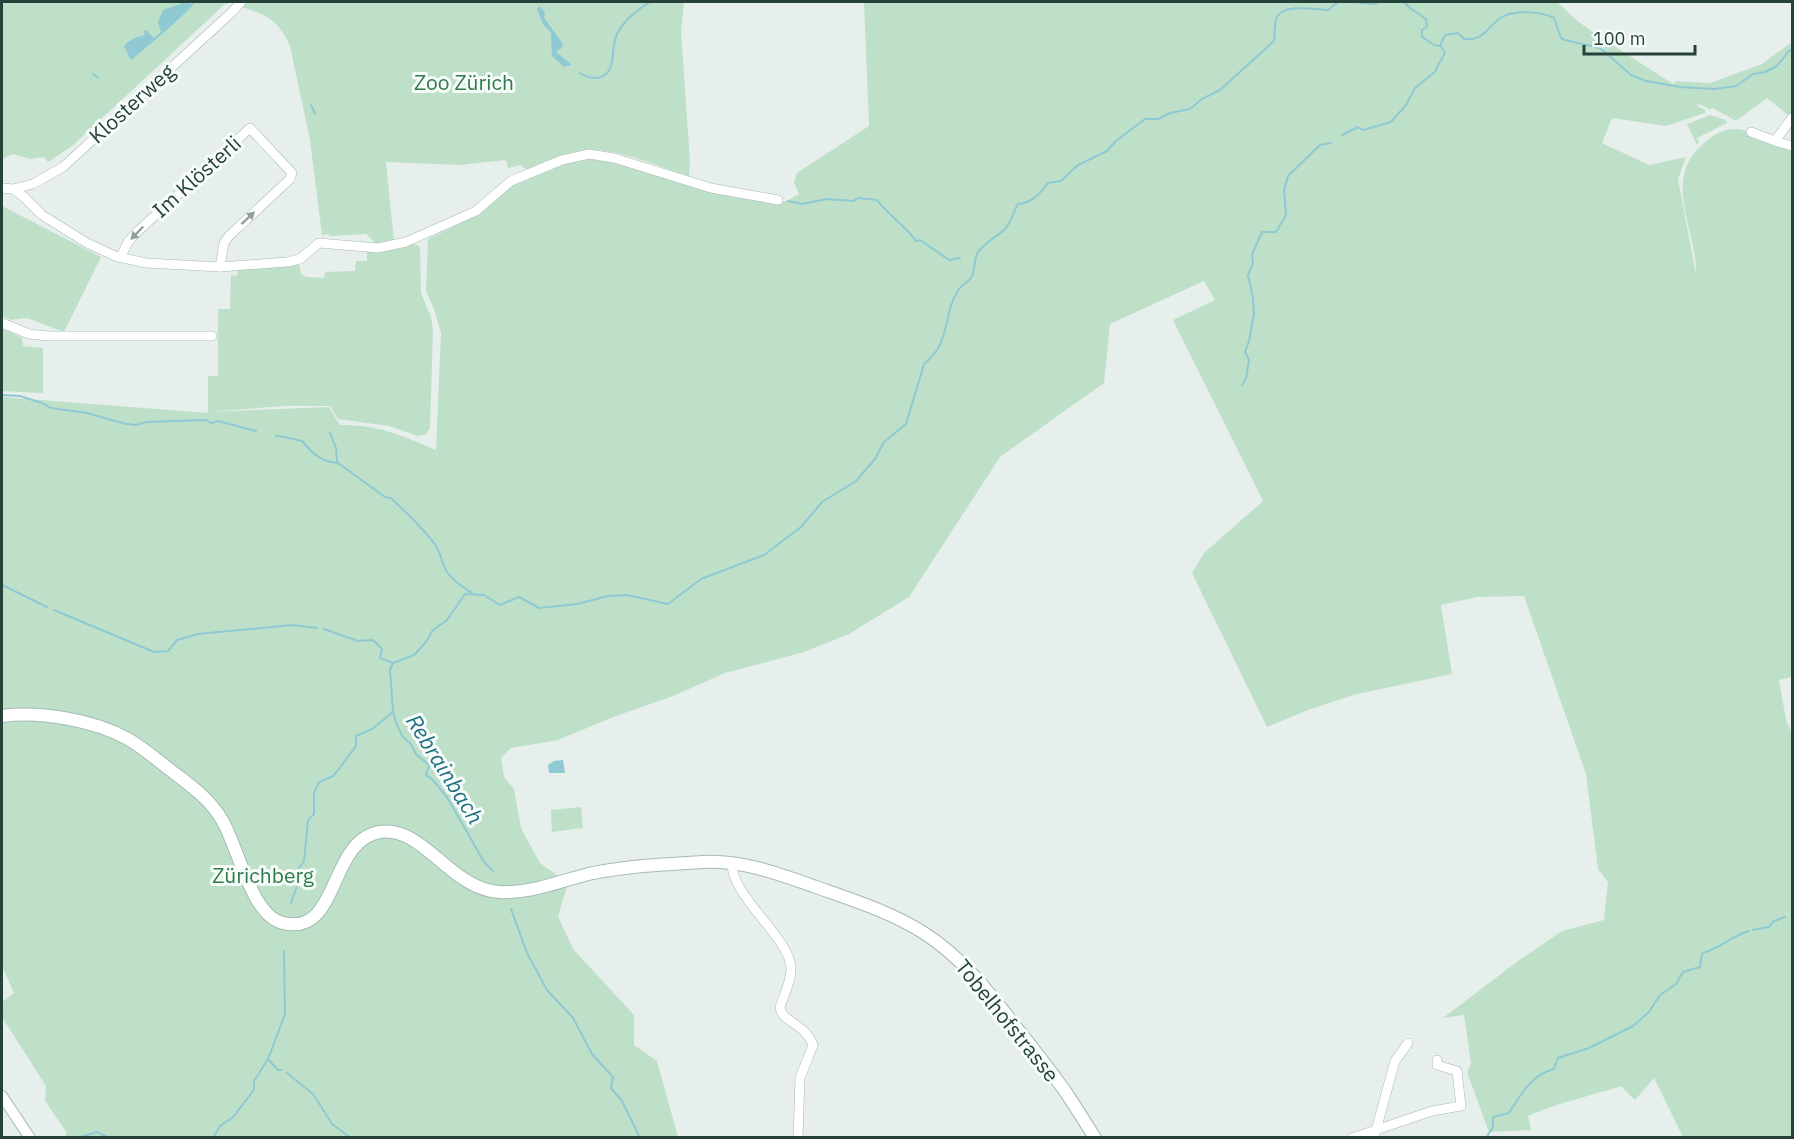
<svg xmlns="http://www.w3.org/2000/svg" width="1794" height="1139" viewBox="0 0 1794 1139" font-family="'IBM Plex Sans',sans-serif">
	<rect width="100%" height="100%" fill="#e6efeb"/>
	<!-- green -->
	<g fill="#bfe0c8">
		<polygon points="2,2 232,2 225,4 72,146 48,162 44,157 30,159 13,154 2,159"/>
		<path d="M240,2H684L681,32L690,161L689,176C659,167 621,149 589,150C567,152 547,161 527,170L521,165L508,168L506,160L460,165L386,162L394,242L386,244L387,251L410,244L418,245L420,248L421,293L431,317L433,331L430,428L426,434L418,436L389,426L338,419L330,406H284L208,412L329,407L340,425C380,425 400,435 436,450L441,333L434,309L426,291L428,239L476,216L513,185L544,171L572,161L589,158H603L738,198L774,203L787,201L799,194L794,182L797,173L869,126L864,2H1557L1575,19L1594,33L1673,84L1676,81L1710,83L1762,64L1792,42V113L1790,117L1767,98L1736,121L1713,108L1710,109L1698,104L1697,106L1705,110V113L1666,126L1612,118L1602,143L1649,165L1686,157L1678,179L1696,274C1697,229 1661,180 1703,144C1713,135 1723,129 1736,129C1749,129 1763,140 1775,144C1780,147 1787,147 1792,149V677L1779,680L1786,720L1792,733V1137H1683L1654,1078L1635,1100L1621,1086C1590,1096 1557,1103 1528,1116L1531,1130L1489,1132L1467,1072L1471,1063L1464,1015L1443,1018L1518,961L1562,931L1604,920L1608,882L1598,869L1586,774L1524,596L1477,597L1441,605L1452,674L1357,694L1308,710L1267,727L1192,573L1204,553L1263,501L1173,320L1215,300L1204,281L1110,324L1104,383L1000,457L909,597L849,634L804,652L725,673L673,696L616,716L558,740L511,748L501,758L504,777L514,789L521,828L540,863L568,883L558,916L573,949L634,1015V1045L657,1061L678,1137H65L67,1133L45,1101L46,1086L2,1017V1002L14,993L2,966V397L208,413V376H218V309H230L231,275L237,276L238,270L299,263L301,274L306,277L324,278L325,272L355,271L356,261H367V251L380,252L377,244L366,234L329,236V234L322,235L310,140L290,46C278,20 267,15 242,7Z"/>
		<polygon points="1710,115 1726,120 1727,123 1697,138 1699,142 1697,145 1687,124"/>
		<polygon points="2,206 101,257 64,332 27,318 11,320 2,316"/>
		<polygon points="2,328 22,338 23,346 43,348 43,393 2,391"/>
		<polygon points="581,807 583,828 552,832 551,810"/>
	</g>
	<!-- water -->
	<g fill="#8ec9d4">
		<path d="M186,2L191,4L196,2C176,23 153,42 131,60L124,46C130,39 137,37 145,35L144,31L146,30L154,38L161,32L158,22L163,10Z"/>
		<polygon points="539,6 545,12 544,18 563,44 561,49 557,50 557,53 571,64 571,65 564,67 552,56 551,33 543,24 537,9"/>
		<polygon points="563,760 565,773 549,773 548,765 554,761"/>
	</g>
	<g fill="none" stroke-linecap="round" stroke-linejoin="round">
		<!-- stream -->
		<g stroke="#8ec9d4" stroke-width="2">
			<polyline points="1353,2 1374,4 1379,2"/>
			<path d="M1404,2L1410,8L1426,19L1427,27L1422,30V37L1434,45L1440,46L1445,35L1458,33L1464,39C1483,41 1486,29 1499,19C1513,9 1540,11 1554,18L1561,38L1565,40L1600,48L1631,75L1646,81L1680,87L1714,89L1736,86L1753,74L1765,72L1777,66L1789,51L1792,50"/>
			<path d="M580,73C591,80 606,81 611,66C614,56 612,45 617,34C625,19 636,11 650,2"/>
			<polyline points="93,74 98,78"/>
			<polyline points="311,105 315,114"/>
			<path d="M1342,135L1358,127L1363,130L1391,122L1406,105L1415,88L1436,71C1437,63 1443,60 1445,52L1441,47"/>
			<path d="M788,201L802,204L827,199L853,201L859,198L877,200C889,216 905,225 916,241L920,240L949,260L960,258"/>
			<polyline points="1242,385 1246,378 1249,360 1245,352 1249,341 1254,314 1253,298 1248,275 1253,263 1252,254 1262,232 1276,232 1286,215 1284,190 1288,176 1320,145 1331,143"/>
			<polyline points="2,395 20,396 42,403 51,408 87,413 126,424 136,425 146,422 206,420 211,423 218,421 256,431"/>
			<polyline points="330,433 336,448 337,462"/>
			<path d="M276,436C288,436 292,440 302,441C312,453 321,462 338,463L385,497L391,498C406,513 424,528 436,546C441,554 442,564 447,572C454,582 463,587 472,593"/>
			<polyline points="2,585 47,607"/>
			<polyline points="54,610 154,652 168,651 177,640 198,634 292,625 317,628"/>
			<polyline points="324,629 358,641 373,640 382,649 380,658 393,663"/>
			<path d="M493,871L484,862L447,797C439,789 436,780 426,775L429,765L416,754L410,743L403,737L397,725L393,712L390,670L393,663L414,655L426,642L433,630L447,620L465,594L484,595L500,605L519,597L539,608L577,604L608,596L627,595L668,604L701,579L764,555L801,527L822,502L856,481L875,459L884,442L906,424L924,364C952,342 942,314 959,289C963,284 969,282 972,276C975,269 974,260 977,254C983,243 997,237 1005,229C1011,223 1013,212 1018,204C1033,203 1039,194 1048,183L1061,181L1078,165L1107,151L1116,141L1145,119H1158L1170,113L1190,109L1202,99L1220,90L1274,41C1275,34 1274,23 1277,17C1284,3 1316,10 1328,10L1338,2"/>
			<polyline points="291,903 298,883 298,869 304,861 308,820 314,814 314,793 319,782 333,776 339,769 356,746 356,736 372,729 393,712"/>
			<polyline points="511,909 527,953 547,990 573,1018 592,1054 613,1077 611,1088 622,1101 640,1138"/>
			<polyline points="1753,930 1769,927 1774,921 1785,917"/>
			<polyline points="268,1059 278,1070 281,1070"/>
			<polyline points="287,1073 313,1094 332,1124 351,1138"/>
			<polyline points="77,1138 97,1132 109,1138"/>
			<polyline points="213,1138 220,1126 233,1117 254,1090 254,1081 268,1059 285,1014 284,951"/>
			<path d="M1486,1138L1493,1127V1117L1509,1113C1521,1094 1531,1075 1554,1069L1558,1058L1589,1048L1633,1026L1649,1012L1660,995L1676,984L1683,972L1700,967L1702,953C1720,949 1731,936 1749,931"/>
		</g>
		<defs>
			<g id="minor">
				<polyline points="1751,132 1775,141 1792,146"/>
				<polyline points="1775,141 1792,118"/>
				<polyline points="2,188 13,189 24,197 42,215 87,243 115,256 146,263 220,267 287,262 300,259 319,243 378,248 406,242 476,211 511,181 562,160 589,154 614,158 711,188 778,200"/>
				<polyline points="13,189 33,184 63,167 232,12 241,2"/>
				<polyline points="120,258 128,242 136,233 250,128 292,173 290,179 229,236 224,243 220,267"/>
				<polyline points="2,323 29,334 48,336 212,336"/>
				<path d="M732,863C731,896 788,936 791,967C792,979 784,995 780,1007C781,1022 805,1023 813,1045L800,1078L798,1138"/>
				<polyline points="1352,1138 1376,1130 1395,1061 1408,1043"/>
				<polyline points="1374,1138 1376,1130 1432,1111 1461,1106 1457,1071 1437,1065 1437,1060"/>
			</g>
			<polyline id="tertiary" points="2,1096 30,1138"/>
			<path id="secondary" d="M2,716C40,711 94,720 128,739C144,748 158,761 173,772C191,786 210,799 222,820C238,846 251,916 283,923C340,937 328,840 380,832C423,825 450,889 499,892C532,894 562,880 593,873C628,866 667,864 703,862C743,860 779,874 816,887C853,900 891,912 924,933C961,957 988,990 1015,1026C1032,1047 1049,1069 1065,1091C1075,1106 1085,1122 1095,1138"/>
		</defs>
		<!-- minor casing -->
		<use href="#minor" stroke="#a8b8b2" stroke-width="10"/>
		<!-- tertiary casing -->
		<use href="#tertiary" stroke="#a8b8b2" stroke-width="12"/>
		<!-- secondary casing -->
		<use href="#secondary" stroke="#a4bbb3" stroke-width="14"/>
		<!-- minor -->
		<use href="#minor" stroke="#fff" stroke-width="9"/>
		<!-- tertiary -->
		<use href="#tertiary" stroke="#fff" stroke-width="10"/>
		<!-- secondary -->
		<use href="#secondary" stroke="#fff" stroke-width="12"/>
	</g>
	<!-- one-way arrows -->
	<defs><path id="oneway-solid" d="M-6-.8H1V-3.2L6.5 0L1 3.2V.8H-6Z" transform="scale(1.5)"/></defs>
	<g fill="#92a09c">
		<use href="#oneway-solid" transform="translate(248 218) rotate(-43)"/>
		<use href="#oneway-solid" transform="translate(137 233) rotate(134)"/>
	</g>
	<g text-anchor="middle" stroke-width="6" stroke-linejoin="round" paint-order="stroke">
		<!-- park labels -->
		<g font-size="21" fill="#2d7a4b" stroke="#f7fbf9">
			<text x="464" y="90">Zoo Zürich</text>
			<text x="263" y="883">Zürichberg</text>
		</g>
		<!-- street labels -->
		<g font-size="21" fill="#24423a" stroke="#f7fbf9">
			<text transform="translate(132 104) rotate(-42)" y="7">Klosterweg</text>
			<text transform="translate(197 177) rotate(-42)" y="7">Im Klösterli</text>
			<text transform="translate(1007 1021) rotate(51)" y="7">Tobelhofstrasse</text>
		</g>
		<!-- water labels -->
		<g font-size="22" font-style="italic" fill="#1c6f80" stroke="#f7fbf9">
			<text transform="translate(445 769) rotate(58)" y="8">Rebrainbach</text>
		</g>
	</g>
	<!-- border -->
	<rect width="1794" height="1139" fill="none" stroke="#24423a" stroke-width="6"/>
	<!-- scale -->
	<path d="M1584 45v9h111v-9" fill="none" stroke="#24423a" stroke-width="3"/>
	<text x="1593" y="45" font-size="18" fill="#24423a" stroke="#f7fbf9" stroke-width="4.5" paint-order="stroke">100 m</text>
</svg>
